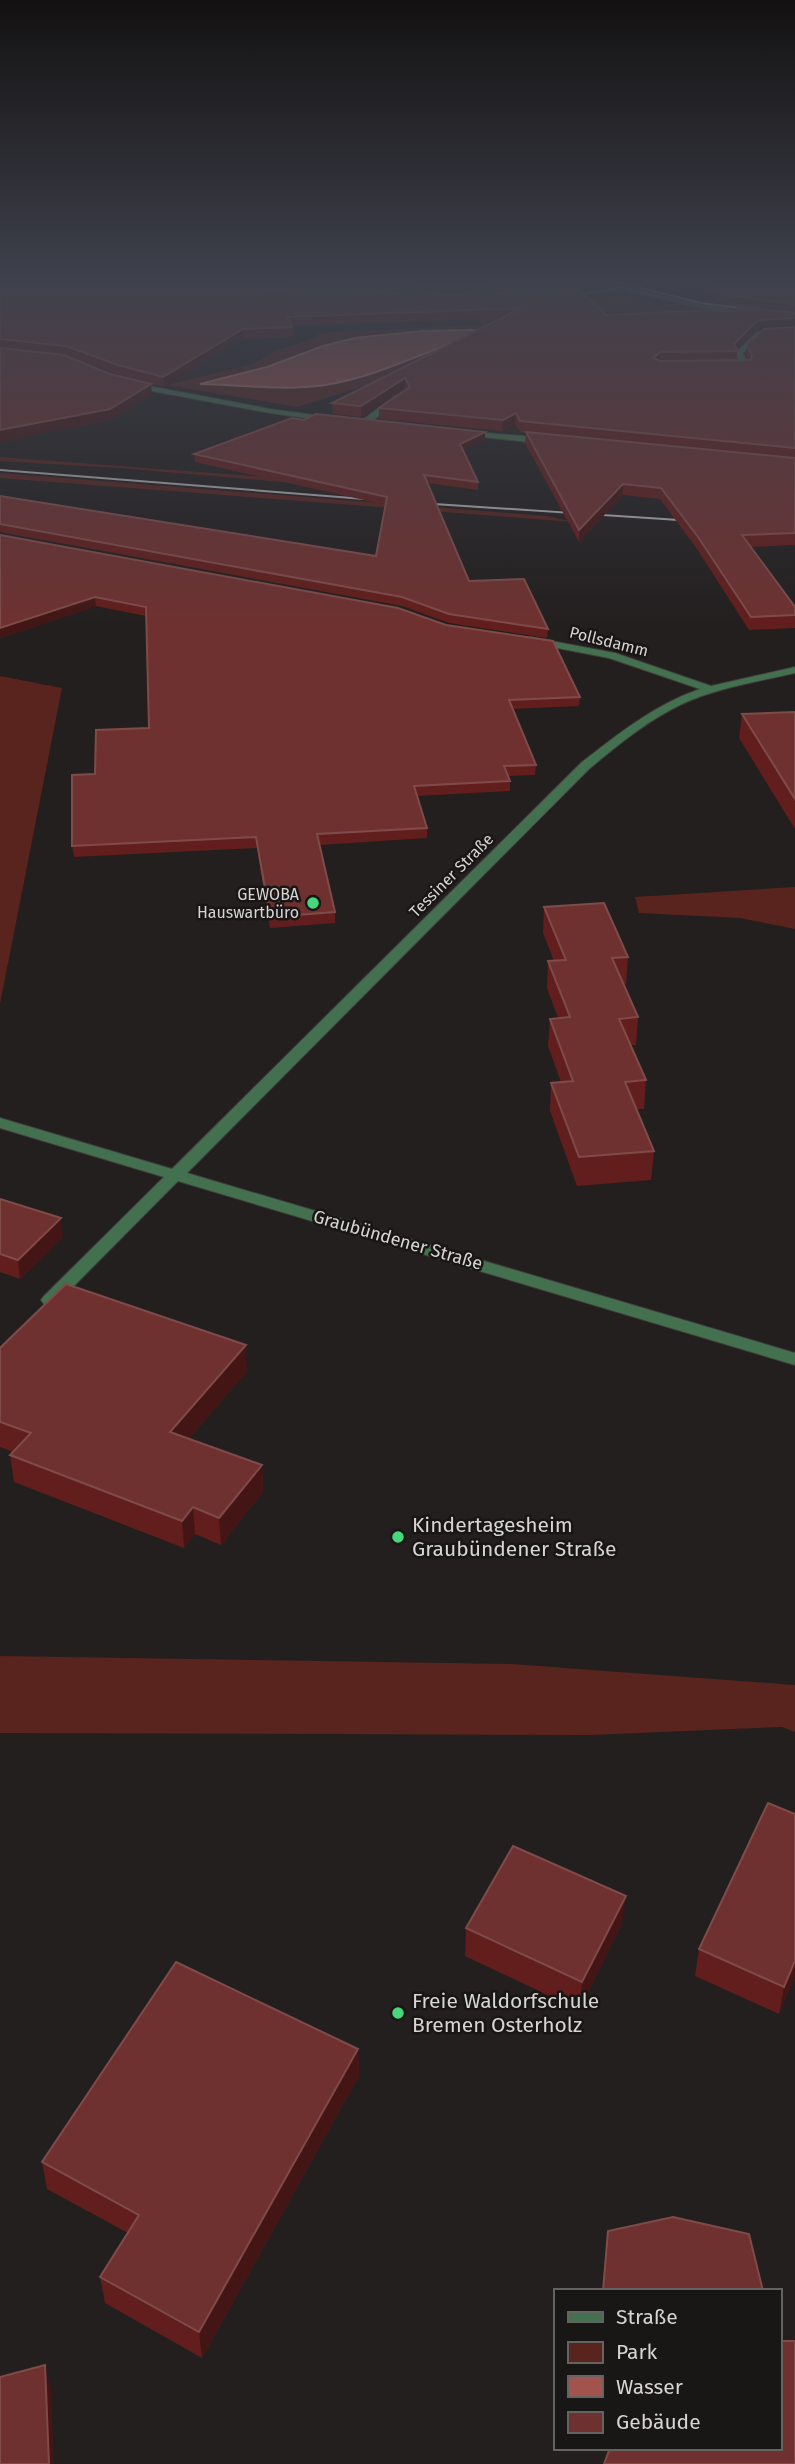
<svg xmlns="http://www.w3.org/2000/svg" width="795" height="2464" viewBox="0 0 795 2464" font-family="'Fira Sans',sans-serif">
	<rect width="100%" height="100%" fill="#231f1f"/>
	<!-- green -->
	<g fill="#59231e">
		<polygon points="620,296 745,317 602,312 297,407 166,385 254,364 274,351 317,338 317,333 482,325 468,307"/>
		<polygon points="0,457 412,488 387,491 119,468 0,461"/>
		<polygon points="0,473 546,516 574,522 0,478"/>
		<polygon points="0,676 62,688 0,1004"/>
		<polygon points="795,887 795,929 740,918 639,913 635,897"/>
		<polygon points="0,1656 512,1664 795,1685 795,1732 782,1727 591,1735 0,1733"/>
	</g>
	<!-- water -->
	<path fill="#a2534b" stroke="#b27a74" stroke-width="2" d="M474,330L484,333C431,347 380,377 325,385C284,391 241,385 200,384L267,367L323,346L355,338L423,331Z"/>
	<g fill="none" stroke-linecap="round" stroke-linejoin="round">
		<defs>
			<g id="minor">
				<polygon points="648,282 650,285 631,288 699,304 795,316 795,320 699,308 628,291 627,289 562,298 559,296"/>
				<polygon points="795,330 795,334 762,336 743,353 749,368 726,366 741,364 735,353 757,332"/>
				<polygon points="128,382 270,409 335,418 339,420 335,422 270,413 125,386"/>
				<polygon points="395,396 402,398 367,425 361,425 361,421"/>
				<polygon points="461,431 548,438 552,441 548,444 464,435"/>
				<path d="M530,637L615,653L711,686L795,667V673C756,682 717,688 682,704C648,720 618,745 589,769L187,1173L795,1353V1365L178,1181L56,1304H44L41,1300L44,1296L164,1177L0,1128V1118L172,1169L581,763C618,734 654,705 700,689L609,658L526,642V638Z"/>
			</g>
		</defs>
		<!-- minor casing -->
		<use href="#minor" stroke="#403c3c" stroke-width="2"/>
		<!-- minor -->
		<use href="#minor" fill="#43714f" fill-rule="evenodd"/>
		<!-- tram -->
		<g stroke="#b2afaf" stroke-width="2">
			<polyline points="613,281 701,303 795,315"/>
			<polyline points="0,470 377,500"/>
			<polyline points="419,503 694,521"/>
		</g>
	</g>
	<!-- wall -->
	<g fill="#621e1c" fill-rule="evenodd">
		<path d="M0,281L415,294L98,281H571V289L606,315L737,310V306L723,304L694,281H795V545L751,547L795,607V628L749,630L697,549L660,499L623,495L579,542L525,443L526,433L520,432L515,424L502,431L379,419V408L405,388L361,417L333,414L332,403L502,318L292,326L293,337L243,339L164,387L119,375L67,356L152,395L110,420L0,442ZM757,329H764L747,344L746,354L749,360L737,361V350Z"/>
		<polygon points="304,420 485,432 485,439 463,450 478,482 478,490 427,483 469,581 548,629 547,638 449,623 402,606 0,532 0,534 0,496 376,556 386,505 195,462 194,454"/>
		<polygon points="0,535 580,697 579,706 513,709 536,765 535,775 508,776 510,781 510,791 417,796 427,828 427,838 319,845 335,912 335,923 270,928 257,848 74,857 72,846 95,774 149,728 146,616 96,606 0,638"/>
		<polygon points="742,714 795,714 795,829 739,738"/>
		<polygon points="544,907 628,957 626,984 624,984 638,1017 636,1045 631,1045 646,1080 644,1109 637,1109 654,1151 651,1180 577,1186 550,1111 551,1083 561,1082 548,1046 550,1019 558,1018 547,988 548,961 554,961 543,933"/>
		<polygon points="0,1199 63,1237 20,1279 0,1272"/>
		<polygon points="0,1348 247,1371 189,1439 262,1465 263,1492 221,1545 195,1534 184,1548 14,1482 10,1455 13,1452 0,1447"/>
		<polygon points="795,1814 795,1975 779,2014 695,1976 699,1949"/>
		<polygon points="622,1923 579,2010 465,1956 466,1928"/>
		<polygon points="358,2049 359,2076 202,2358 105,2303 100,2277 128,2233 47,2189 42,2162"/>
		<polygon points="608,2231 763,2291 602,2291"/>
	</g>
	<!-- shaded-wall -->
	<g fill="#431615">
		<polygon points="0,281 28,281 0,289"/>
		<polygon points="795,318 795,327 757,329 736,351 734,344 758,320"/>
		<polygon points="243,329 243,339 164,387 163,377"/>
		<polygon points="660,352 659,362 653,358"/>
		<polygon points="405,378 405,388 361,417 361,406"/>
		<polygon points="151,384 152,395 110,420 0,442 0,430"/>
		<polygon points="516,413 515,424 502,431 503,420"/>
		<polygon points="485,432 485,439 460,452 460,444"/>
		<polygon points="623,484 623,495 579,542 579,530"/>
		<polygon points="95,597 96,606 0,638 0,628"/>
		<polygon points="61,1218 63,1237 20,1279 18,1260"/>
		<polygon points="246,1345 247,1371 172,1459 170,1432"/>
		<polygon points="262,1465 263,1492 221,1545 219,1518"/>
		<polygon points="193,1507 195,1534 184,1548 182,1521"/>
		<polygon points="626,1896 622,1923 579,2010 582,1982"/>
		<polygon points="795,1961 795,1975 779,2014 784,1987"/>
		<polygon points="358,2049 359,2076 202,2358 199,2332"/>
		<polygon points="45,2365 51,2390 54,2464 49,2464"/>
	</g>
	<!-- building -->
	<g fill="#6e3130" stroke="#7f4b49" stroke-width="2">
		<polygon points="28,281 70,281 454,295 579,289 606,315 742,309 737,306 795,313 795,318 758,320 734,344 738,351 660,352 653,358 660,361 750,360 752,357 747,344 764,329 795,327 795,448 520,421 516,413 503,420 379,408 410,387 405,378 361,406 332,403 522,308 287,317 292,327 243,329 163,377 118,365 66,346 0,339 0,289"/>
		<polygon points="324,281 571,281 454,286"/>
		<polygon points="706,281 795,281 795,304 723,295"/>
		<polygon points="0,348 64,355 110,374 151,384 110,409 0,430"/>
		<polygon points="316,414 485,432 460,444 478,482 424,475 469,581 524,579 548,629 449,614 402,597 0,524 0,496 376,556 387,497 194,454 292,418 304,420"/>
		<polygon points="526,432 795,458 795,533 742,535 795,607 795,615 751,617 698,537 661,488 623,484 579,530"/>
		<polygon points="0,535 398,608 446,625 553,641 580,697 509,700 536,765 504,766 510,781 414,786 427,828 317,834 335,912 270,917 256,837 72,846 72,775 95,774 96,730 149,728 146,607 95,597 0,628"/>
		<polygon points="794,712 795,714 795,799 742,714"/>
		<polygon points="604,903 628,957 612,958 638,1017 619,1019 646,1080 625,1082 654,1151 579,1157 551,1083 573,1081 550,1019 570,1017 548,961 566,960 544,907"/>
		<polygon points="0,1199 61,1218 18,1260 0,1254"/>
		<polygon points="66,1284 246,1345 170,1432 262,1465 219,1518 193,1507 182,1521 10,1455 31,1433 0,1422 0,1348"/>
		<polygon points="768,1803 795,1814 795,1961 784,1987 699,1949"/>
		<polygon points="513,1846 626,1896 582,1982 466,1928"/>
		<polygon points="176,1962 358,2049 199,2332 100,2277 139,2215 42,2162"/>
		<polygon points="673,2217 749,2234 763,2291 603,2291 608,2231"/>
		<polygon points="779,2341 795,2341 795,2464 604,2464 610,2448 779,2448"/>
		<polygon points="45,2365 49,2464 0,2464 0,2377"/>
	</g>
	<!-- sky -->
	<linearGradient id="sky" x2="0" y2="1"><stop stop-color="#131111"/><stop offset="0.45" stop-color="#3f424d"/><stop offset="1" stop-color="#3f424d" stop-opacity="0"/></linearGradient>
	<rect width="795" height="626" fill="url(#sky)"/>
	<!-- markers -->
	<g fill="#45d77a" stroke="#191616" stroke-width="2.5">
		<circle cx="313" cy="903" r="7"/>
		<circle cx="398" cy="1537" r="7"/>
		<circle cx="398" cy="2013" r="7"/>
	</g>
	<g text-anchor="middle" stroke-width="5" stroke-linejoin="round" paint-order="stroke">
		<!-- far-street labels -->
		<g font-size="16" fill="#d7d5d4" stroke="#191616">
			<text transform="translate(609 641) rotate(14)" y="6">Pollsdamm</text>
			<text transform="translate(451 875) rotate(-45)" y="6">Tessiner Straße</text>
		</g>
		<!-- far-poi labels -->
		<g font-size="16" fill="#d7d5d4" stroke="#191616" text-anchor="end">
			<text x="299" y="900">GEWOBA<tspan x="299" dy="18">Hauswartbüro</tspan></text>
		</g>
		<!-- street labels -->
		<g font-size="18" fill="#d7d5d4" stroke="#191616">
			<text transform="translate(398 1240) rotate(16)" y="6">Graubündener Straße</text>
		</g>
		<!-- near-poi labels -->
		<g font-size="21" fill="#d7d5d4" stroke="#191616" text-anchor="start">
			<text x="412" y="1532">Kindertagesheim<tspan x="412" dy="24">Graubündener Straße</tspan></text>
			<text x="412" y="2008">Freie Waldorfschule<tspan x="412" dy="24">Bremen Osterholz</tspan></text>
		</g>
	</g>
	<!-- legend -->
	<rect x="554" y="2289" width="228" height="161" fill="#191616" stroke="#656262" stroke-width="2"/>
	<rect x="568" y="2312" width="35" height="10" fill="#43714f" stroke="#656262" stroke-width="2"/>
	<text x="616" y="2324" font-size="21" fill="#d7d5d4">Straße</text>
	<rect x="568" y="2342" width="35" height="21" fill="#59231e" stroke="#656262" stroke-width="2"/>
	<text x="616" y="2359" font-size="21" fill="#d7d5d4">Park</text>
	<rect x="568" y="2376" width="35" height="21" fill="#a2534b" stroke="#656262" stroke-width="2"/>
	<text x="616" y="2394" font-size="21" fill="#d7d5d4">Wasser</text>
	<rect x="568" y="2412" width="35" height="21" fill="#6e3130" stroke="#656262" stroke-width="2"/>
	<text x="616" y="2429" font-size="21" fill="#d7d5d4">Gebäude</text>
</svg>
